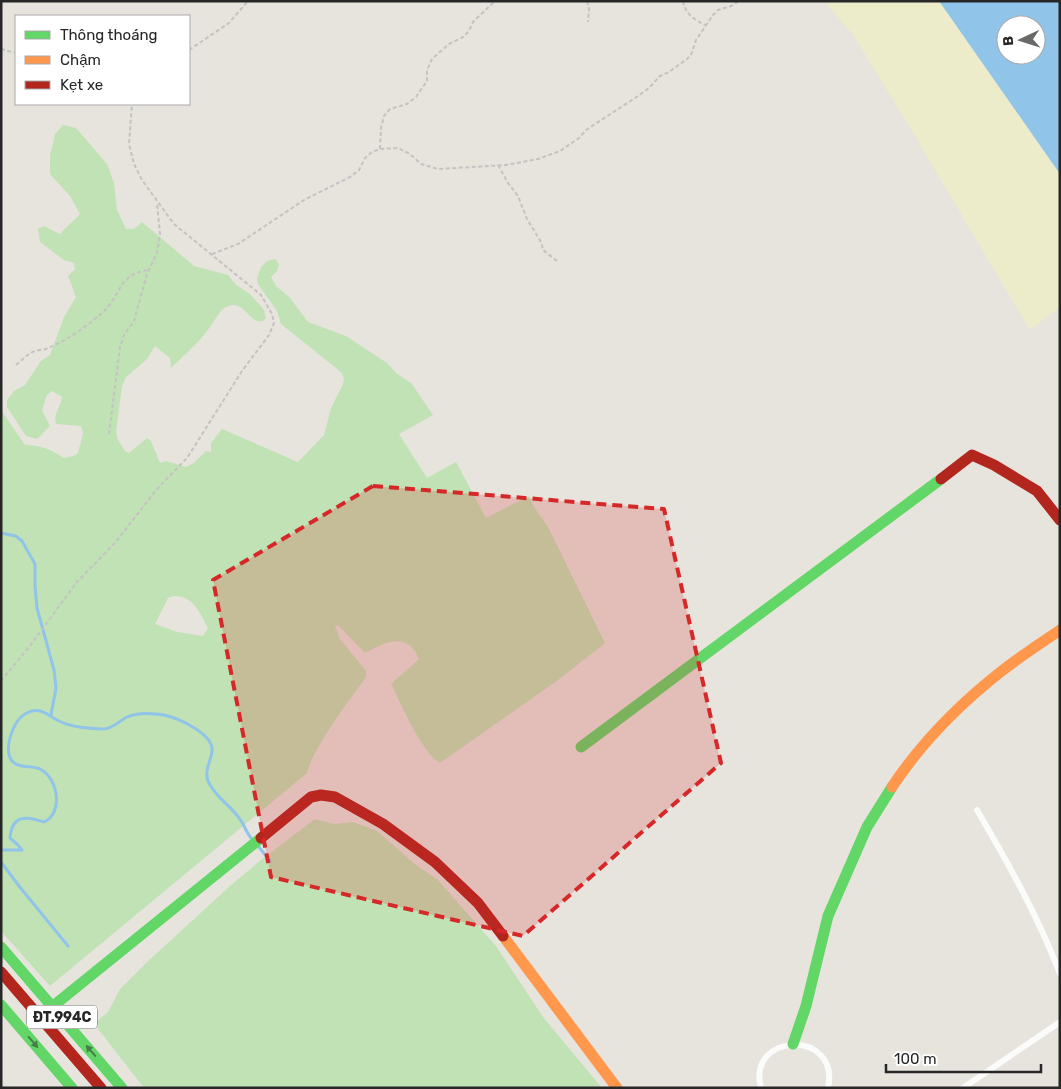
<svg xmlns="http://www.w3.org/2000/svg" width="1061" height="1089" viewBox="0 0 1061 1089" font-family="Rubik,sans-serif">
	<rect width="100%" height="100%" fill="#e6e4dd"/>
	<!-- green -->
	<g fill="#c1e2b5" fill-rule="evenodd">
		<path d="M63,125L76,128L107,164L114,183L117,210L126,229H134L142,222L194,266L228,275L236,285L250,294L264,310L266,318L263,321C250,324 247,306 234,305C230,305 226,307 223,309C216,316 211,327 204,335C194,347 182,357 171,368L170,358L155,346L147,359L126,377L122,386L116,432L118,440L125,451L129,453L147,438L151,441L160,463L166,461L186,467L194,463L206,451L211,452V443L222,429L298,462L324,435L331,408L343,384L344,378L341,372L281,324L277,311L258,284L257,278L261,267L267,261L275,259L279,264L277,271L271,277L276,286L290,298L308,322L346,336L387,363L396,373L412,384L433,415L399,434L427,478L456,462L486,518L529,496L534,507L548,527L605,643L558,680L440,763C421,752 402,705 391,684L419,659C410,637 394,638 375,648C370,650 370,652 364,652L339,626L335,625L340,639L366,671V677C349,701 314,746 307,773L50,986L1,931V410L25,445C39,445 52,449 63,458L73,456L78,453L83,433L81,426L56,424C53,414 61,407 62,397L52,391L47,395L42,410L50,426L37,439L26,436L7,407V400L14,391L25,385L41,361L50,355L64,317L76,297L68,276L75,269L74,263L64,260L40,242L38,229L44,226L60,234C65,228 77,218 80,214L70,196L50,174V155L53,143L55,134ZM173,596C193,595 200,613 208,628L203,636L177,632L155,624L168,598Z"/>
		<polygon points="315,819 334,824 353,822 377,831 416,865 437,879 496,946 543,1017 602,1088 144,1088 95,1025 96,1022 108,1012 120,989 146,963 230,886 261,860"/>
	</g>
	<!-- sand -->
	<polygon fill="#ecebca" points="824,1 980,1 1006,55 1060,79 1060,307 1030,330 910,128 854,36"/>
	<!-- water -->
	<path fill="#90c4e8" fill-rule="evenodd" d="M939,1H1060V174ZM1006,25H1036V55H1006Z"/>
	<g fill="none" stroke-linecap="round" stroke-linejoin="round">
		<!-- stream -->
		<g stroke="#90c4e8" stroke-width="3">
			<polyline points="1,533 16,536 22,541 35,564 35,586 37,608 54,670 56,688 51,715"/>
			<polyline points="258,846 270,861"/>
			<path d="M1,850H22L18,845L10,838C12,814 27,816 44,822C64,813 58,778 40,769C32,765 19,769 12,761C3,749 13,721 25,714C39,705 47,715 59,721C71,727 91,729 103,729C113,729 119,721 127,717C138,712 152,713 164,715C178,718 214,734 212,751C211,762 204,769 208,781C214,796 230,805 239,818C244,824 246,832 251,838"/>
			<polyline points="1,862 19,886 68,946"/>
		</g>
		<!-- path -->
		<g stroke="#c4c3c2" stroke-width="2" stroke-dasharray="4 2.5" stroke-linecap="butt">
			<polyline points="587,1 589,9 588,22"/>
			<path d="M683,1C685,14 694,19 705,25"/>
			<polyline points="1,49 16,53"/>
			<polyline points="189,50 229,23 248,1"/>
			<polyline points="380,149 381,128 384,116 390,109 407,104 416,97 427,81 427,70 432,59 449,44 463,37 469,31 473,22 495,1"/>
			<polyline points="498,165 508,183 518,196 527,219 541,242 543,250 557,261"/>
			<polyline points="212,254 238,244 304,200 350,177 359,170 365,158 372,152 380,149 398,148 410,154 421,164 438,169 506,165 538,159 560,151 579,138 586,130 638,96 649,88 660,76 669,72 687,59 691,55 696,40 713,15 718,10 731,6 739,1"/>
			<path d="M16,365C22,360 27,354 35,351C39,350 43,350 46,349C66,341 86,327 102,313C122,295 117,275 148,270"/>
			<polyline points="109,434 120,347 124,335 134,321 147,274 157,253 160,234 157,203"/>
			<polyline points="1,681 33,642 76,583 114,544 157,489 187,458 242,371 269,335 274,323 272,314 261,295 174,224 142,180 134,164 129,144 132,104"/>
		</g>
		<!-- lane -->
		<g stroke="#fbfbfa" stroke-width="6">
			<path d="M977,810C1008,863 1038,916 1060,974"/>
			<path d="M761,1088C746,1032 841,1029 828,1088"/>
			<polyline points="963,1088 1060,1022"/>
		</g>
		<!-- fast -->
		<g stroke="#63d668" stroke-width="11">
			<polyline points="581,747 941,479"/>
			<polyline points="1,947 122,1088"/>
			<polyline points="1,1005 72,1088"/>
			<polyline points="42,1015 261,838"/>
			<polyline points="793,1044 806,1006 828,916 867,827 892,787"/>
		</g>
		<!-- slow -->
		<g stroke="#ff974d" stroke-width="11">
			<path d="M892,787C921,743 962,702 1003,670C1021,656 1041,643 1060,630"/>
			<polyline points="503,936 617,1088"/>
		</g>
		<!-- jam -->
		<g stroke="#b3261e" stroke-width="11">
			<polyline points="941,479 972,455 994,465 1037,491 1060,520"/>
			<polyline points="261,838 311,797 321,795 335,797 383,824 435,862 478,903 503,936"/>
			<polyline points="1,972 101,1088"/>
		</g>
	</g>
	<!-- one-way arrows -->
	<defs><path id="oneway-solid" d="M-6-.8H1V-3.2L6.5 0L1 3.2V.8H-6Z" transform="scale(1.25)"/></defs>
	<g fill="#457e48">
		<use href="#oneway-solid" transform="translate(33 1042) rotate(49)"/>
		<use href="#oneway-solid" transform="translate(91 1051) rotate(-131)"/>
	</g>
	<!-- marked area -->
	<path fill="#d62828" fill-opacity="0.2" stroke="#d62828" stroke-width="4" stroke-dasharray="10 6" stroke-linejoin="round" d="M373,486L664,509L721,763L523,936L271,877L213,580Z"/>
	<g text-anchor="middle" stroke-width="4.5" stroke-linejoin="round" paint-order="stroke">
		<!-- shield labels -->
		<rect fill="#fff" stroke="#686868" stroke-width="1" x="27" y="1005.5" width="70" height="23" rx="4"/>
		<g font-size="14" font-weight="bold" fill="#272727">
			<text x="62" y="1022">ĐT.994C</text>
		</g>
	</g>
	<!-- border -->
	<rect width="1061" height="1089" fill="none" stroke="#272727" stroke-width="5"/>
	<!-- legend -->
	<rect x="15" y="15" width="175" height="90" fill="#ffffff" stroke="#a9a9a9"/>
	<rect x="25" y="31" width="25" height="8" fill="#63d668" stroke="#a9a9a9"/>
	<text x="60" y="40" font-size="15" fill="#272727">Thông thoáng</text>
	<rect x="25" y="56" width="25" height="8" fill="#ff974d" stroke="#a9a9a9"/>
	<text x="60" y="65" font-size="15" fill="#272727">Chậm</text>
	<rect x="25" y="81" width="25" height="8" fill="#b3261e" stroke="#a9a9a9"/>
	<text x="60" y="90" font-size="15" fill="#272727">Kẹt xe</text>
	<!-- north arrow -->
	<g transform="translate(1021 40) rotate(266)"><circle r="24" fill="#ffffff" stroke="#a9a9a9"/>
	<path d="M0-4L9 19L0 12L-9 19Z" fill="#6a6967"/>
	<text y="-8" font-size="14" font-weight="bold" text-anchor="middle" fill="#272727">B</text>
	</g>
	<!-- scale -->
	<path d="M886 1064v8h155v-8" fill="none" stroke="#272727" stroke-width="2.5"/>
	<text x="894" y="1064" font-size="15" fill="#272727" stroke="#ffffff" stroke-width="4" paint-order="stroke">100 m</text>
</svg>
